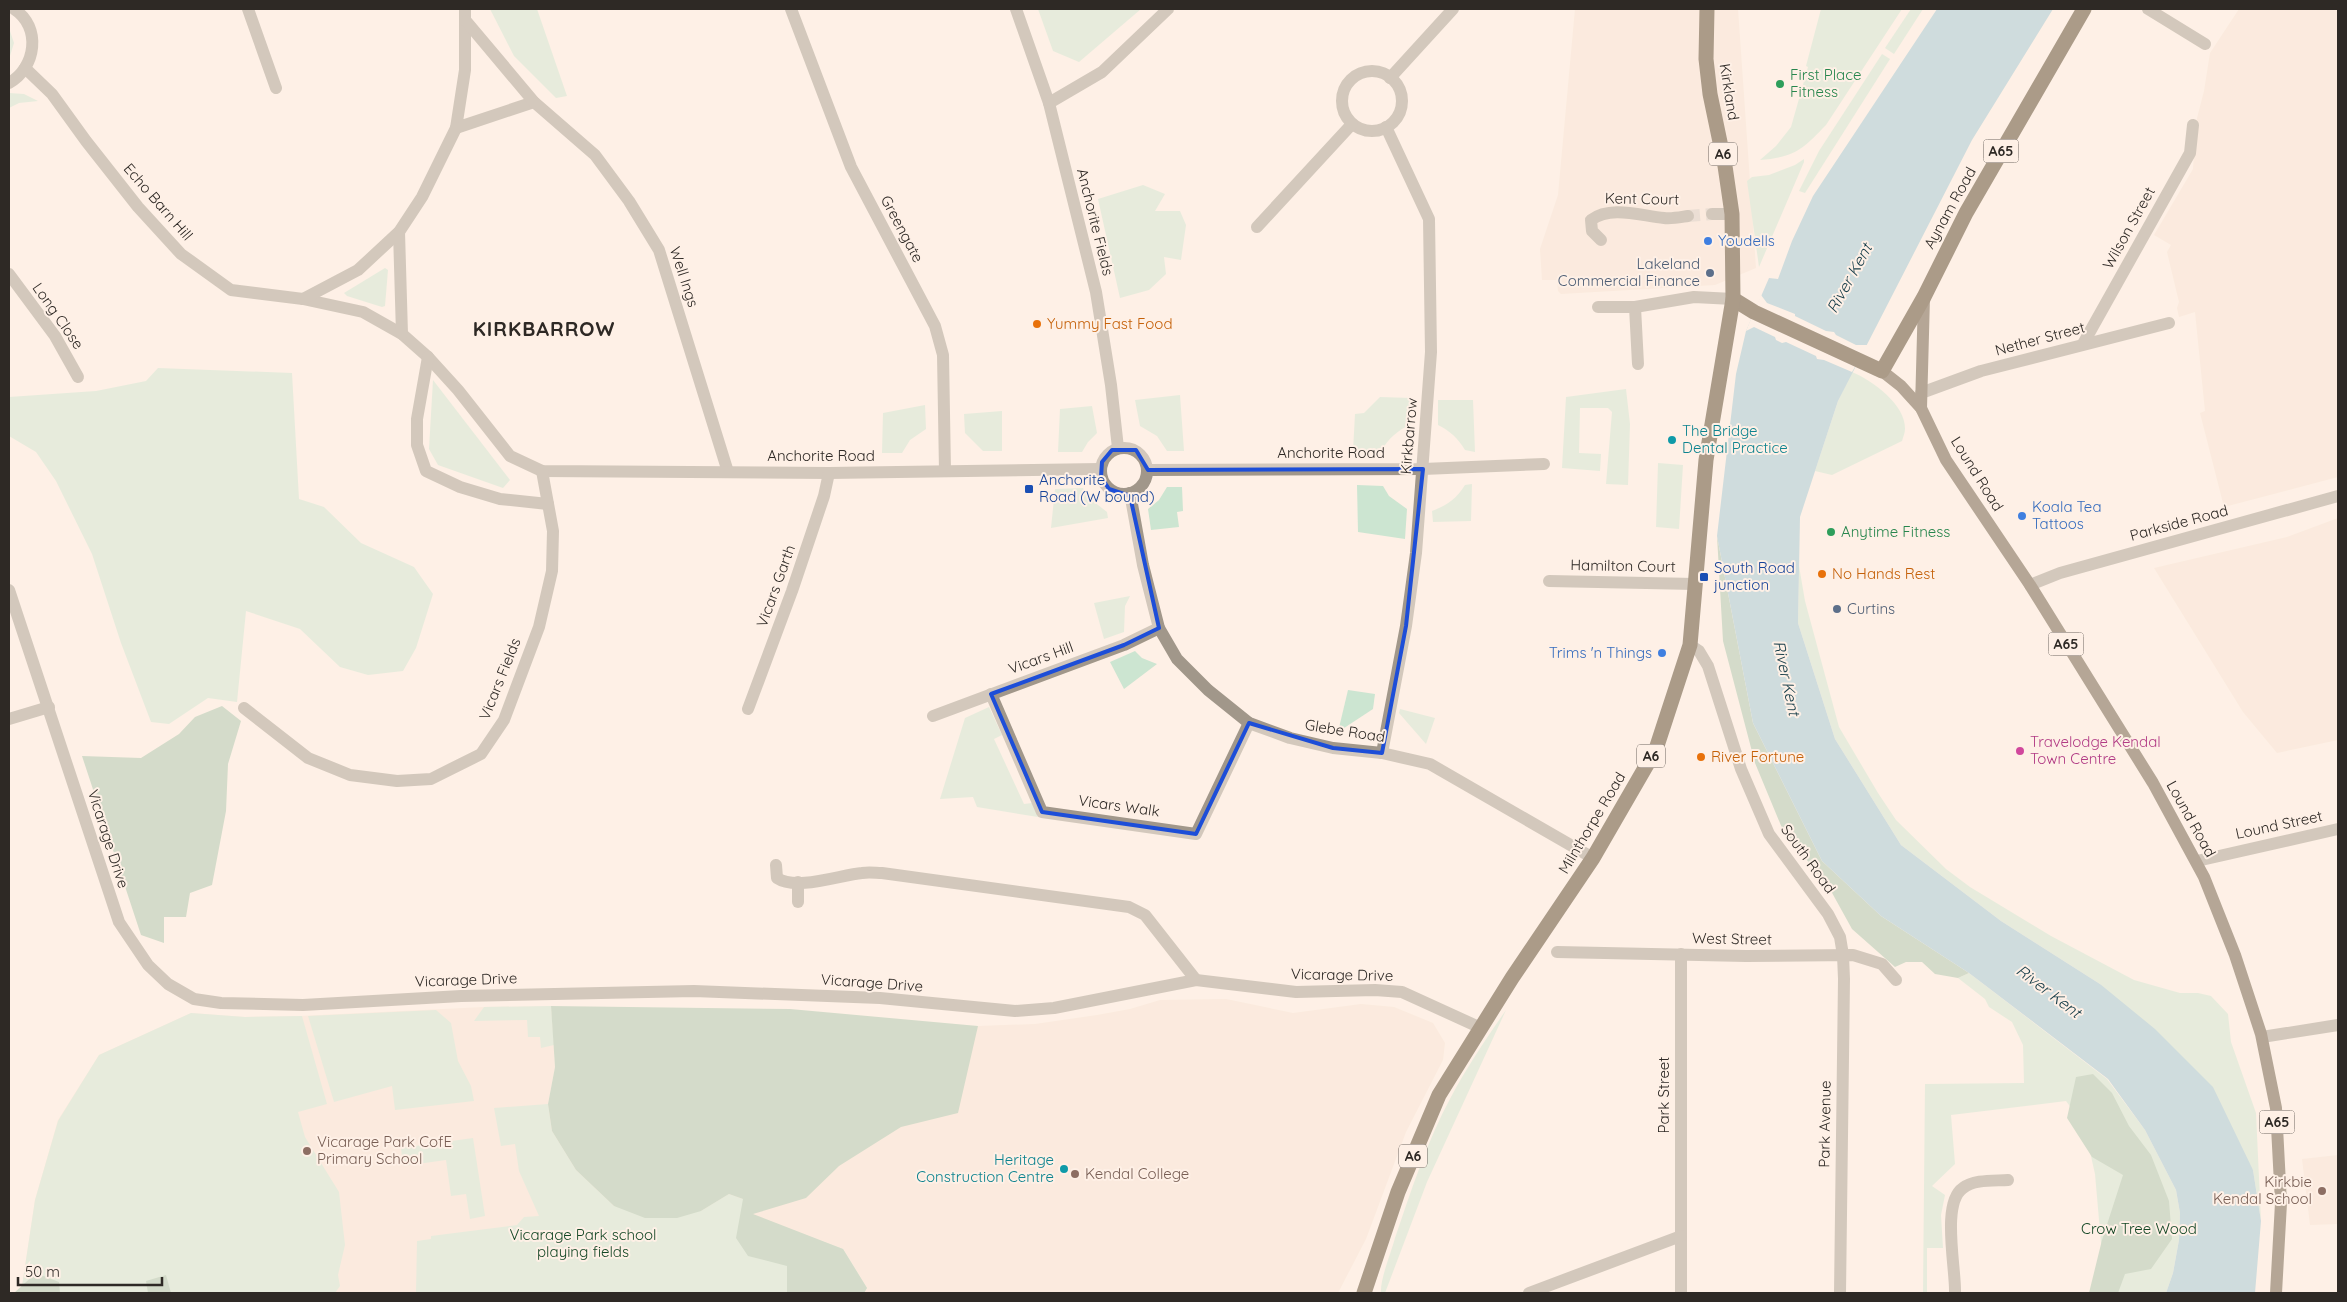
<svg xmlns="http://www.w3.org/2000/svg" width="2347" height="1302" viewBox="0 0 2347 1302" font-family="Quicksand,sans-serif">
	<rect width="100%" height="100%" fill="#fef0e6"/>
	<!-- built -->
	<g fill="#f8e3d4">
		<polygon points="1575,9 1738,9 1756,268 1715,285 1561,294 1558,291 1557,280 1542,280 1540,249 1558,195"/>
		<polygon points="2239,9 2338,9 2338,477 2224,507 2200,413 2205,411 2195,312 2179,317 2177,308 2179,302 2167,252 2171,245 2154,235 2193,169 2196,122 2204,91 2210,53"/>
		<polygon points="2338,518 2338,740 2277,753 2243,712 2154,568 2287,537"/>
		<polygon points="1226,999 1293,1013 1361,1004 1394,1007 1433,1023 1445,1043 1443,1060 1406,1132 1366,1239 1338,1293 21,1293 35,1200 58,1120 99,1055 191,1013 245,1017 300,1016 484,1007 551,1006 555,1067 548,1104 701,1211 729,1194 978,1026 1035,1024 1097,1015 1130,1009 1160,1000"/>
		<polygon points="2338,1155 2338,1224 2310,1225 2302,1159"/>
	</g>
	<!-- green -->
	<g fill="#cce5d1">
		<polygon points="490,9 537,9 567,96 556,98 514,56"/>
		<polygon points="1038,9 1141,9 1079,62 1053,51"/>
		<path d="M1821,9H1902L1826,125C1802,150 1795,157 1760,160L1776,146L1791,127L1808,67L1806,66Z"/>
		<polygon points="1911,9 1923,9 1894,54 1885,48"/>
		<polygon points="9,28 14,43 9,59"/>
		<polygon points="1882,54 1890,59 1805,193 1799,191 1819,151"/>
		<polygon points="9,93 24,94 38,101 19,103 9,108"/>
		<polygon points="1804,159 1804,162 1759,267 1747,181 1752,177 1769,175 1795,165"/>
		<polygon points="1143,185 1165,194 1155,211 1180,211 1186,225 1181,260 1164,257 1166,274 1149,290 1120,298 1098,199"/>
		<polygon points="385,268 388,270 385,306 382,307 347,296 344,293"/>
		<polygon points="158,368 292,373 299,499 324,507 361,543 414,567 433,594 416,648 403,671 368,675 340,667 300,629 246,611 237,702 208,698 169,724 151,722 121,643 92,554 56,481 36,452 9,436 9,397 96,391 146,381"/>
		<path d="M1852,372C1872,380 1906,405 1905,429C1905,433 1903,437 1902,441L1832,475L1815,471L1838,401Z"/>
		<polygon points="433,380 510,480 503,488 438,465 429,449"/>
		<polygon points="1626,389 1630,424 1628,485 1606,484 1612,412 1608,408 1580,408 1579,453 1601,454 1600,471 1562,468 1566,397"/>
		<polygon points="1180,395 1184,451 1167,451 1157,436 1140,426 1135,400"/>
		<path d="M1380,397L1411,398V424C1397,431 1389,438 1381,451H1353L1355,414L1364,413Z"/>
		<path d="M1438,400H1473L1475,452L1465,450C1458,438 1450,431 1438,425Z"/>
		<polygon points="925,405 926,429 910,440 902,453 882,453 883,413"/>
		<polygon points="1092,406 1097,433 1088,442 1082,452 1058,452 1060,409"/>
		<polygon points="1002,411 1002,451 983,451 965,433 964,414"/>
		<polygon points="1658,463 1683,465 1679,529 1656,527"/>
		<path d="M1472,484L1471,521L1433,522L1432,511C1448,505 1456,499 1465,485Z"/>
		<polygon points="1357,485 1383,486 1389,496 1407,509 1405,539 1358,532"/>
		<polygon points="1167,487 1182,487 1183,511 1177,512 1179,527 1151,530 1148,509 1159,500"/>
		<polygon points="1083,488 1089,498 1107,512 1108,518 1051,528 1055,489"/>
		<polygon points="1799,566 1805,601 1839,727 1878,793 1896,820 1946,869 1970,887 2051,936 2134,980 2180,993 2198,993 2211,996 2228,1014 2231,1042 2256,1113 2261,1221 2253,1170 2100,984 2001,921 1901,845 1835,739 1798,623"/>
		<polygon points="1130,596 1125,606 1124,632 1104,639 1094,603"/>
		<polygon points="1135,651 1142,658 1157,664 1124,689 1110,662"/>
		<polygon points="1348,690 1375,694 1373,709 1338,732"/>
		<polygon points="989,707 1002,735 994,739 1024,804 1032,803 1038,817 977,807 973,797 940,799 965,718"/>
		<polygon points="1400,709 1435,718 1426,744 1399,713"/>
		<polygon points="1969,973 2107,1079 2145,1130 2176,1190 2180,1213 2179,1240 2173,1273 2166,1293 2096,1293 2102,1254 2095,1174 2084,1125 2066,1101 1951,1115 1955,1164 1932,1186 1945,1195 1941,1215 1943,1248 1927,1248 1927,1293 1923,1293 1925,1084 2024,1083 2023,1045 2012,1022 1989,1007 1985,999 1958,978"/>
		<polygon points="551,1006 554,1045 541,1048 540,1037 528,1037 527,1020 474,1021 484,1007"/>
		<polygon points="436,1010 451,1023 458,1061 471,1086 474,1101 395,1110 392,1086 334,1102 308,1016"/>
		<path d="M1506,1010L1427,1182L1385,1293H1381C1380,1279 1391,1253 1395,1238C1411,1191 1427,1141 1451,1097C1467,1067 1486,1039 1506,1010Z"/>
		<polygon points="191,1013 245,1017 302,1016 327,1104 298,1112 305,1137 339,1192 345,1245 338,1275 340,1286 335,1293 21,1293 35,1200 58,1121 99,1055"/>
		<polygon points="548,1104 552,1131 576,1170 614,1206 701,1211 729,1194 743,1199 752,1215 843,1249 867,1288 864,1293 416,1293 417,1241 431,1239 431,1236 517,1225 524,1217 539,1216 519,1171 515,1144 501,1146 494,1108"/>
		<polygon points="473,1138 485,1216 470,1219 466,1194 451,1196 446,1160 403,1166 401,1148"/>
	</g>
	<!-- forest -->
	<g fill="#a2c2a8">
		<polygon points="1717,536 1753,723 1822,861 1881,916 1969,973 1958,978 1935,974 1922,962 1906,962 1895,967 1852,929 1831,891 1782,828 1755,763 1723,641"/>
		<polygon points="222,706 241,721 228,764 226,811 212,885 190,893 186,917 164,917 164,943 141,935 82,756 141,758 179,734 195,717"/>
		<polygon points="551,1006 790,1009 978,1026 958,1113 901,1127 839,1166 806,1198 753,1214 843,1249 867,1288 864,1293 787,1293 787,1266 748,1256 736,1238 743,1199 729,1194 701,1211 677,1218 645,1218 614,1206 576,1170 552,1131 548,1104 555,1067"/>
		<polygon points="2093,1074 2112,1093 2129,1126 2151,1155 2169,1201 2172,1239 2151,1269 2125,1274 2118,1293 2089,1293 2102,1240 2123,1175 2092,1157 2067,1118 2076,1077"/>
		<polygon points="36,1273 59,1282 60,1293 14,1293"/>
		<polygon points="166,1275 171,1293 148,1293 146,1281"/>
	</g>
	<!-- water -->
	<polygon fill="#98c3d2" points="1937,9 2053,9 1972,140 1838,401 1800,517 1798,623 1835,739 1901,845 2001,921 2100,984 2155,1029 2213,1087 2253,1170 2261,1221 2255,1293 2166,1293 2173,1273 2179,1240 2180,1213 2176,1190 2145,1130 2108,1079 1969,973 1881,916 1822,861 1753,723 1717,536 1736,374 1746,331 1769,278 1778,279 1792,241 1813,196"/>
	<!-- pier -->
	<polygon fill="#fef0e6" points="1761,295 1767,303 1795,314 1795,316 1826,331 1834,332 1836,335 1856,345 1868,345 1852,372 1824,360 1817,359 1816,356 1786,342 1782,343 1776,340 1775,337 1754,327 1746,331"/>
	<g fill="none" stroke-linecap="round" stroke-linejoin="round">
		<!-- minor-tunnel -->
		<polyline stroke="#d4c8bf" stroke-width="12" stroke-dasharray="12 6" stroke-linecap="butt" points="1688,216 1712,214"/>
		<!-- minor -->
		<g stroke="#a1978a" stroke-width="12">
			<polyline points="248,9 276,88"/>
			<polyline points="465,9 465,70 456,128 534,102"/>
			<polyline points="791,9 851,167 935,326 943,355 945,471"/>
			<polyline points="1016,9 1049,103 1096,292 1111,385 1118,448"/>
			<polyline points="2148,9 2205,44"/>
			<polyline points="466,21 534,102 595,155 629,201 659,250 728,472"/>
			<polyline points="25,68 52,94 86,141 138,207 181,254 231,290 303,299 363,312 402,334 428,357 458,390 510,456 542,471 829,473 1100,469"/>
			<circle cx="1372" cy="101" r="30"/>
			<polyline points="1390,78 1453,9"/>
			<path d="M9,83C36,68 42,27 14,9"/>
			<polyline points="1049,103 1102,72 1168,9"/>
			<polyline points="1712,214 1732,214"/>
			<polyline points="1257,227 1352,124"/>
			<polyline points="399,232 402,334"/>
			<path d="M1601,240L1592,231L1591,220C1611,205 1641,216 1664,218C1672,219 1681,217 1688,216"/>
			<polyline points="9,274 55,336 78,377"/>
			<polyline points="303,299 358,270 399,232 422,197 456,128"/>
			<polyline points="1598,307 1635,307 1694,297 1733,299"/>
			<polyline points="1635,307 1638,364"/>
			<polyline points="2083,344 2190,153 2193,125"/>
			<polyline points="428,357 417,419 417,445 426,471 460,487 500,499 548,504"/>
			<polyline points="1921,393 1981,371 2169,323"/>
			<circle cx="1124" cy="471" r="23"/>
			<polyline points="1148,470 1423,469 1544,464"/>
			<polyline points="1130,493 1143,565 1159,628 1177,659 1208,690 1249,723 1290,738 1333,748 1382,753 1430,764 1593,858"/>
			<polyline points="1549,581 1695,584"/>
			<polyline points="2030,585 2060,573 2338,496"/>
			<polyline points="9,590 119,922 148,965 168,984 194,999 221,1003 303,1005 461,996 694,991 880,998 1015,1011 1054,1008 1196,980 1296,992 1375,990 1402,992 1481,1028"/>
			<polyline points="1690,645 1699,651 1708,666 1741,769 1769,834 1828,914 1840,937 1843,955 1844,979 1840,1293"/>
			<polyline points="991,694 1042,812 1196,834 1249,723"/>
			<polyline points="244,708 308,758 350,775 397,781 431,779 481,754 504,720 539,627 552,571 553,531 542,471"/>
			<polyline points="748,709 792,591 824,496 829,473"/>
			<polyline points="933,716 1124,645 1159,628"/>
			<polyline points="9,719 49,707"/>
			<polyline points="1382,753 1406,626 1416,553 1431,352 1429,219 1386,127"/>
			<polyline points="2197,861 2338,829"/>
			<path d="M776,865L777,878C796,891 840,875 862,873C869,872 876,873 882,873L1129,907L1145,915L1196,980"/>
			<polyline points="798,882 798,902"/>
			<polyline points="1557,952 1746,956 1853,955 1882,964 1896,980"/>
			<polyline points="1681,954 1681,1293"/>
			<polyline points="2262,1037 2338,1025"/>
			<polyline points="1529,1293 1681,1236"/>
			<path d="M1955,1293C1956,1269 1941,1203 1963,1188C1974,1179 1995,1181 2008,1180"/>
		</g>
		<!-- major -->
		<g stroke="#5e4d36" stroke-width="12">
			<polyline points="1882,371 1901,386 1921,408 1946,460 2030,585 2153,783 2204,877 2235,955 2261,1034 2276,1108 2281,1203 2276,1293"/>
			<polyline points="1921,408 1924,297"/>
		</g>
		<!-- highway -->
		<g stroke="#473318" stroke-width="15">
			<polyline points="1733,299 1754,312 1882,371 1924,297 1966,213 2084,9"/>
			<polyline points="1364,1293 1398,1192 1439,1095 1512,978 1593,858 1656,749 1690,645 1706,460 1733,299 1732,214 1725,166 1710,94 1706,59 1707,9"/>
		</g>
	</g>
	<!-- marked area -->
	<path d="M0 0H2347V1302H0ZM1112,450H1136L1148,470L1423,469L1406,626L1382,753L1333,748L1249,723L1196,834L1042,812L991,694L1124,645L1159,628L1130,496L1109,489L1101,477L1102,462Z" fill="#fef0e6" fill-opacity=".55" fill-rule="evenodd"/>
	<path fill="none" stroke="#1d4ed8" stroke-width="4" stroke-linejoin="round" d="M1112,450H1136L1148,470L1423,469L1406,626L1382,753L1333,748L1249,723L1196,834L1042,812L991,694L1124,645L1159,628L1130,496L1109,489L1101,477L1102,462Z"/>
	<!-- markers -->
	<g fill="#2e9e5b" stroke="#fef0e6" stroke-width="2">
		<circle cx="1780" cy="84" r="5"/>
		<circle cx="1831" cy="532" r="5"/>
	</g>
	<g fill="#3f7fe0" stroke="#fef0e6" stroke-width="2">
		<circle cx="1708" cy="241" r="5"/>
		<circle cx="2022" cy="516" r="5"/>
		<circle cx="1662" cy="653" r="5"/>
	</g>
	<g fill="#5c6f8a" stroke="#fef0e6" stroke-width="2">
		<circle cx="1710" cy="273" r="5"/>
		<circle cx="1837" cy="609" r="5"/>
	</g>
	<g fill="#e8710a" stroke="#fef0e6" stroke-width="2">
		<circle cx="1037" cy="324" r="5"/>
		<circle cx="1822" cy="574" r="5"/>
		<circle cx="1701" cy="757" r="5"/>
	</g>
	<g fill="#0f9aa8" stroke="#fef0e6" stroke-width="2">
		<circle cx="1672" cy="440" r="5"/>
		<circle cx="1064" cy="1169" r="5"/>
	</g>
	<g fill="#1a4fb4" stroke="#fef0e6" stroke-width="2">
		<rect x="1024" y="484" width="10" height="10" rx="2.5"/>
		<rect x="1699" y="572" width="10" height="10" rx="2.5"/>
	</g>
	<circle fill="#d1479c" stroke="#fef0e6" stroke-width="2" cx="2020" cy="751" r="5"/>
	<g fill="#8d6e63" stroke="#fef0e6" stroke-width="2">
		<circle cx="307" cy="1151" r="5"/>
		<circle cx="1075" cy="1174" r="5"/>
		<circle cx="2322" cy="1191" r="5"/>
	</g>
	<g text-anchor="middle" stroke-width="4" stroke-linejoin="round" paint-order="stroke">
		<!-- shield labels -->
		<g fill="#fef0e6" stroke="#6c655f" stroke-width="1">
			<rect x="1983.5" y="139.5" width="35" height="23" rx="4"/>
			<rect x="1709" y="142.5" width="28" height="23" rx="4"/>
			<rect x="2048.5" y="632.5" width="35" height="23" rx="4"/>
			<rect x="1637" y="744.5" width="28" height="23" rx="4"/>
			<rect x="2259.5" y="1110.5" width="35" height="23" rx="4"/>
			<rect x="1399" y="1144.5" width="28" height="23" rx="4"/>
		</g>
		<g font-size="14" font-weight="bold" fill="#2e2925">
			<text x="2001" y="156">A65</text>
			<text x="1723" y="159">A6</text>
			<text x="2066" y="649">A65</text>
			<text x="1651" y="761">A6</text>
			<text x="2277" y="1127">A65</text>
			<text x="1413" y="1161">A6</text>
		</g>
		<!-- leisure labels -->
		<g font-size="15" fill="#27864d" stroke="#fef0e6" text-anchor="start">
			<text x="1790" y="80">First Place<tspan x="1790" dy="17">Fitness</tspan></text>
			<text x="1841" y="537">Anytime Fitness</text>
		</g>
		<!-- street labels -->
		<g font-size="15" fill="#2e2925" stroke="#fef0e6">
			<text transform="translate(1729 92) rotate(81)" y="5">Kirkland</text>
			<text transform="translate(1642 199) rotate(1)" y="5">Kent Court</text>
			<text transform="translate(158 202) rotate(49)" y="5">Echo Barn Hill</text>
			<text transform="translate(1950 208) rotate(-61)" y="5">Aynam Road</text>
			<text transform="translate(1095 222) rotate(76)" y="5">Anchorite Fields</text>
			<text transform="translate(2129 228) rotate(-61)" y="5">Wilson Street</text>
			<text transform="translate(902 229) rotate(62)" y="5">Greengate</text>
			<text transform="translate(684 277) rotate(72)" y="5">Well Ings</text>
			<text transform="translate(58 316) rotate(55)" y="5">Long Close</text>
			<text transform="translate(2040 339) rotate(-15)" y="5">Nether Street</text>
			<text transform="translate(1409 436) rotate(-85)" y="5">Kirkbarrow</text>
			<text x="1331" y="458">Anchorite Road</text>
			<text x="821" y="461">Anchorite Road</text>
			<text transform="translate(1977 474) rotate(58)" y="5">Lound Road</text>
			<text transform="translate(2179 523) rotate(-15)" y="5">Parkside Road</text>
			<text transform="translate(1623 566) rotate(1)" y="5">Hamilton Court</text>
			<text transform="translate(776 586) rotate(-70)" y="5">Vicars Garth</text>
			<text transform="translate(1041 658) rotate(-20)" y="5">Vicars Hill</text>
			<text transform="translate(500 679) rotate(-68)" y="5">Vicars Fields</text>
			<text transform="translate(1345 731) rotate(9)" y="5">Glebe Road</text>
			<text transform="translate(1119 806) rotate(8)" y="5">Vicars Walk</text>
			<text transform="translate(2191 819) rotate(61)" y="5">Lound Road</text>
			<text transform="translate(1592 823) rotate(-59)" y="5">Milnthorpe Road</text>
			<text transform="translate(2279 825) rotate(-12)" y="5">Lound Street</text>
			<text transform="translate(108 839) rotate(72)" y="5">Vicarage Drive</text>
			<text transform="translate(1808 859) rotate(54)" y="5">South Road</text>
			<text transform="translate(1732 939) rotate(1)" y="5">West Street</text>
			<text transform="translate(1342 975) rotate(1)" y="5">Vicarage Drive</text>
			<text transform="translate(466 980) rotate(-2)" y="5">Vicarage Drive</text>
			<text transform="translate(872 983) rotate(4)" y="5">Vicarage Drive</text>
			<text transform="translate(1664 1095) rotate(-90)" y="5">Park Street</text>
			<text transform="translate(1825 1124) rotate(-89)" y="5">Park Avenue</text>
		</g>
		<!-- shop labels -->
		<g font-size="15" fill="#366cbe" stroke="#fef0e6" text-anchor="start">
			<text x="1718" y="246">Youdells</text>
			<text x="2032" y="512">Koala Tea<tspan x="2032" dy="17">Tattoos</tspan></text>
			<text x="1652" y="658" text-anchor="end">Trims 'n Things</text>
		</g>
		<!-- service labels -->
		<g font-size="15" fill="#4e5e75" stroke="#fef0e6" text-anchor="end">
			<text x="1700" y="269">Lakeland<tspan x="1700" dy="17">Commercial Finance</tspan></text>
			<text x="1847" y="614" text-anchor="start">Curtins</text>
		</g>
		<!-- food labels -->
		<g font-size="15" fill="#c56008" stroke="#fef0e6" text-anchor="start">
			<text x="1047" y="329">Yummy Fast Food</text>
			<text x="1832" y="579">No Hands Rest</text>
			<text x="1711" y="762">River Fortune</text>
		</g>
		<!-- culture labels -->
		<g font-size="15" fill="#0d838f" stroke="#fef0e6" text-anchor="start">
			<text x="1682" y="436">The Bridge<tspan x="1682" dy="17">Dental Practice</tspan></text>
			<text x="1054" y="1165" text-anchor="end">Heritage<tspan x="1054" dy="17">Construction Centre</tspan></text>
		</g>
		<!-- transit labels -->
		<g font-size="15" fill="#164399" stroke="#fef0e6" text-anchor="start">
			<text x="1039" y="485">Anchorite<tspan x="1039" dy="17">Road (W bound)</tspan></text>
			<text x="1714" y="573">South Road<tspan x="1714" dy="17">junction</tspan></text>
		</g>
		<!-- hotel labels -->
		<g font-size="15" fill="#b23c85" stroke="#fef0e6" text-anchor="start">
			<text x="2030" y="747">Travelodge Kendal<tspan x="2030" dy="17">Town Centre</tspan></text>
		</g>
		<!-- education labels -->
		<g font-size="15" fill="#785e54" stroke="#fef0e6" text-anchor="start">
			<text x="317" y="1147">Vicarage Park CofE<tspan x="317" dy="17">Primary School</tspan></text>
			<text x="1085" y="1179">Kendal College</text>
			<text x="2312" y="1187" text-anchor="end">Kirkbie<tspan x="2312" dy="17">Kendal School</tspan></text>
		</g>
		<!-- park labels -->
		<g font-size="15" fill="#144725" stroke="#fef0e6">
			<text x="2139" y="1234">Crow Tree Wood</text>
			<text x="583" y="1240">Vicarage Park school<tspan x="583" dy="17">playing fields</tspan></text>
		</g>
		<!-- water labels -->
		<g font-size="16" font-style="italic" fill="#163d49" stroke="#fef0e6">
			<text transform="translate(1849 278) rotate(-61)" y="6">River Kent</text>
			<text transform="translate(1787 678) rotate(78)" y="6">River Kent</text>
			<text transform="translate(2049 991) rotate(37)" y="6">River Kent</text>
		</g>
		<!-- district labels -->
		<g font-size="20" font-weight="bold" letter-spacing="1" fill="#2e2925" stroke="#fef0e6">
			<text x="544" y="336">KIRKBARROW</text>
		</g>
	</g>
	<!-- border -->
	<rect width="2347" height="1302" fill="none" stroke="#2e2925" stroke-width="20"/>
	<!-- scale -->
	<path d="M18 1277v8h144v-8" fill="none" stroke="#2e2925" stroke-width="2.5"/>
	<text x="25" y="1277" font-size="15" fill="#2e2925" stroke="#fef0e6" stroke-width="4" paint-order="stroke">50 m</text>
</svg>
